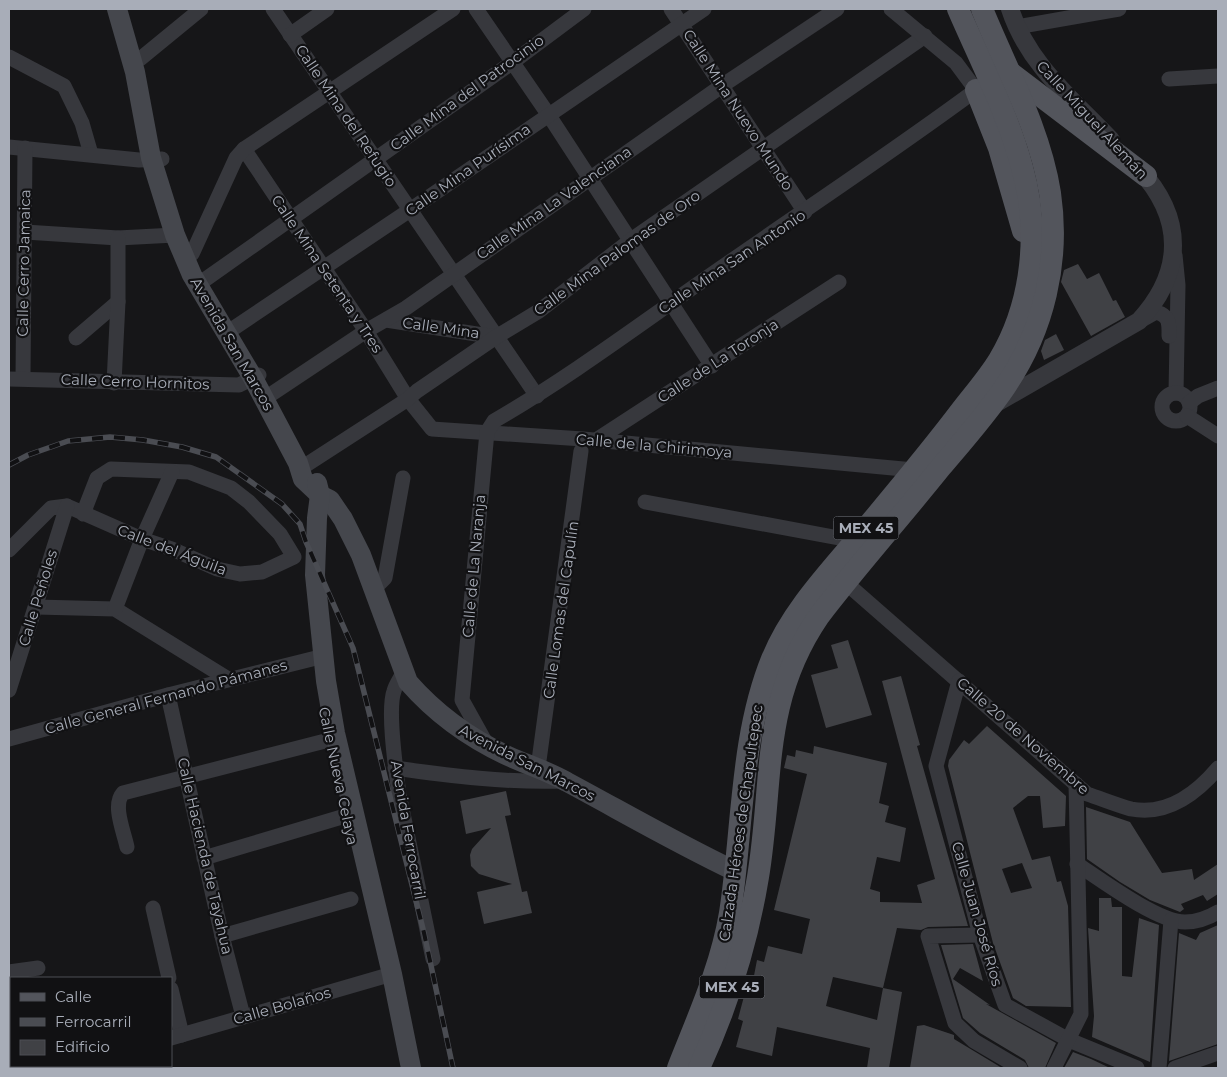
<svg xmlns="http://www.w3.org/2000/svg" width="1227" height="1077" viewBox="0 0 1227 1077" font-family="Montserrat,sans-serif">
	<rect width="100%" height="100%" fill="#161618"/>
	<!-- building -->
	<g fill="#404145" fill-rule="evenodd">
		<polygon points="1078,264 1087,279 1099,273 1113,301 1116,300 1125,317 1091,336 1061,282 1064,270"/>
		<polygon points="1056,334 1064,350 1044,360 1041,351 1045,340"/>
		<polygon points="848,640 872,715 826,728 811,675 838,668 831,645"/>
		<path d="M901,676L920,745L917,746L968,926L928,927L921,930L897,928L883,988L902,992L889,1068H867L870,1048L777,1027L772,1056L736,1047L743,1021L738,1019L747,985L752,986L757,960L764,962L768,946L802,954L810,919L774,910L807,774L784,768L787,755L795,757L796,750L813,754L814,746L887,763L879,803L889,806L885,822L906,828L900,862L877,857L870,889L880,892V902L922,903L917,885L935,879L882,681ZM833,977L883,988L877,1020L826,1006Z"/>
		<path d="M987,726L1066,796L1065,826L1043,828L1040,796H1028L1013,808L1032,860L1050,856L1057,882L1061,881L1068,906L1071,1007L1026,1006L1013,998L993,943L948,766L949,760L964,740L969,744ZM1022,863L1032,888L1011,893L1002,869Z"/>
		<polygon points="506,791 511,815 505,816 522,892 527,891 532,913 484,924 477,892 512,884 479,874 471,866 470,855 472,849 491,828 466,834 460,801"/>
		<polygon points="1086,807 1130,822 1162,873 1192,869 1194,880 1218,864 1218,894 1207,901 1203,895 1181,904 1184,909 1180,912 1150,900 1120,882 1087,859"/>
		<polygon points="1099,898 1111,898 1112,907 1122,907 1122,976 1132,977 1139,918 1159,925 1150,1062 1092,1037 1094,1016 1088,928 1099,931"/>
		<polygon points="1218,925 1218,1044 1169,1061 1179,933 1196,940 1200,933"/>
		<polygon points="973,944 983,981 960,968 953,979 990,1005 986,1004 1056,1043 1045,1068 1029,1068 1025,1060 980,1033 963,1018 941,945"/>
		<polygon points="924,1025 954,1035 954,1039 1002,1068 910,1068 917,1026"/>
		<polygon points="1073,1052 1091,1059 1110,1068 1064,1068"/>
	</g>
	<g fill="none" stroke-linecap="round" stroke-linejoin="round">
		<!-- minor -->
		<g stroke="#37383d" stroke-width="15">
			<polyline points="273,9 537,396"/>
			<polyline points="476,9 548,114 712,366"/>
			<polyline points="671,9 805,212"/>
			<polyline points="1016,27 1119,9"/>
			<polyline points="290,35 327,9"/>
			<polyline points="9,57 64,86 82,123 91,154"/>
			<polyline points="140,59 201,9"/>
			<polyline points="1169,79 1218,76"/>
			<polyline points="9,147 139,160 162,159"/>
			<polyline points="244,149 366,331 408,399 432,429 583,439 914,470"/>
			<polyline points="25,232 118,238 175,235"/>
			<polyline points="192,254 236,158 244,149 453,9"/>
			<polyline points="1175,255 1178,285 1176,393"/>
			<polyline points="203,281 513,62 584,9"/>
			<polyline points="386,320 496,337"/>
			<path d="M1140,321L1156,312C1170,316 1169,323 1169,336"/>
			<polyline points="231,330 410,210 704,9"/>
			<polyline points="76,338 118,302"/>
			<polyline points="23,378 25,148"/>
			<polyline points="9,379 239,385 259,375"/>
			<polyline points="114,383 118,302 118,238"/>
			<circle cx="1176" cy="407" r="14"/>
			<polyline points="270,395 366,331 406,308 723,85 837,9"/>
			<polyline points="1189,403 1198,396 1218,388"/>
			<polyline points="1187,416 1218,436"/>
			<polyline points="596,440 839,282"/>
			<polyline points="306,465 408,399 417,391 496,337 539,311 631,240 925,36"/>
			<polyline points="645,502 855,541"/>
			<polyline points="9,550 51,508 67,506 142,539 172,549 217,569 240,574 262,572 294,557 280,534 249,502 231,488 189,472 111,469 97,478 83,514"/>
			<path d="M846,583L1087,794C1102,799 1117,805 1131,809C1167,816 1196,794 1218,768"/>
			<polyline points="374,589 385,578 403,478"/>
			<polyline points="36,607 115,609 228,679"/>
			<polyline points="115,609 142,539 172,472"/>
			<path d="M403,673C400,679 396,684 394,691C387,710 396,771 399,794L433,959"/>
			<polyline points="959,681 936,766 980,935 1005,1005 1069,1040 1137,1068"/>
			<polyline points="9,690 67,506"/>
			<polyline points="168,695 222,936 243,1016"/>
			<polyline points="9,739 168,695 324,656"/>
			<path d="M487,745L462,700L487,432L494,421C556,385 613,344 671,303C772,231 876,164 976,90L956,63L891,9"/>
			<path d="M395,768C451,776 508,783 564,781"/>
			<polyline points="538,768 581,451"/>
			<path d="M127,847C124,832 112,805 123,793L329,740"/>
			<polyline points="204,858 345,816"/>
			<path d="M1077,864C1101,880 1158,922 1185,922C1197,922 1208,918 1218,912"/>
			<polyline points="153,908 169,978"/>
			<polyline points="980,935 928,936 955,1023 974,1041 1020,1068"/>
			<polyline points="222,936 351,899"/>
			<polyline points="9,972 38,968"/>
			<polyline points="171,989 182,1035"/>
			<polyline points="171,1038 392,974"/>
			<polyline points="76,1068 84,1066"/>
			<polyline points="1054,1068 1081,1014 1076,784"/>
			<polyline points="1159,1068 1171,920"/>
			<polyline points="1175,1068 1218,1053"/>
		</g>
		<!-- tertiary -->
		<g stroke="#37383d" stroke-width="18">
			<path d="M1010,9C1028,64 1072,99 1111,140"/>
			<path d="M993,405L1139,321C1184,272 1185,218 1138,168"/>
		</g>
		<!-- secondary -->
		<g stroke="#45474d" stroke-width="20">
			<path d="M117,9L135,72L151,158L175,235L192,275L253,378L298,463L303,479L320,495L330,500L343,519L361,555L408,682C436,714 469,738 508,756C528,765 548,771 567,782C623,812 678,844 735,871"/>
			<polyline points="317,483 320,495 317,518 315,575 326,681 335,733 392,974 411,1068"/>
		</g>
		<!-- primary -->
		<g stroke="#53555c" stroke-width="22">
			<polyline points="1008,71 1146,176"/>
			<polyline points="976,90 999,148 1023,231"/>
			<path d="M678,1068C698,1017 721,967 730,913C743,829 740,738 772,659C793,607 837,564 872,521C902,485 932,449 960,412C973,395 988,378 999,360C1033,303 1040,230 1022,167C1007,112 980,60 958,9"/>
			<path d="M699,1068C727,1007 747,944 758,877C774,781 760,702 819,616C858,565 901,517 941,467C963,441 986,415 1005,387C1044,330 1060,261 1050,193C1040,129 1006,68 982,9"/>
		</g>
		<defs>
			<polyline id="rail" points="9,465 28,455 68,441 110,437 143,440 182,447 216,457 282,504 300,524 306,542 353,648 424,933 453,1068"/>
		</defs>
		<!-- rail casing -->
		<use href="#rail" stroke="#4a4c52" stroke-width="5.5"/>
		<!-- rail -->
		<use href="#rail" stroke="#111113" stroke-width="4" stroke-dasharray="11" stroke-linecap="butt"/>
	</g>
	<g text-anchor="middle" stroke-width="4.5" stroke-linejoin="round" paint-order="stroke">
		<!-- shield labels -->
		<g fill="#111113" stroke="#7b7e86" stroke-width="1">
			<rect x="833.5" y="516.5" width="65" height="23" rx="4"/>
			<rect x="699.5" y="975.5" width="65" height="23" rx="4"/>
		</g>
		<g font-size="14" font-weight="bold" fill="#a8adb8">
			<text x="866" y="533">MEX 45</text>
			<text x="732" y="992">MEX 45</text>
		</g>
		<!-- street labels -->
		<g font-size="15" fill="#a8adb8" stroke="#111113">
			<text transform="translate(467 93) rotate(-36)" y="5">Calle Mina del Patrocinio</text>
			<text transform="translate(738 110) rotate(57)" y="5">Calle Mina Nuevo Mundo</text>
			<text transform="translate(346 116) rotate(56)" y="5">Calle Mina del Refugio</text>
			<text transform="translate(1092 120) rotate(47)" y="5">Calle Miguel Alemán</text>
			<text transform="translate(468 170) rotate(-35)" y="5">Calle Mina Purísima</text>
			<text transform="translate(554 203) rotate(-35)" y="5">Calle Mina La Valenciana</text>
			<text transform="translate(617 253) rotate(-36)" y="5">Calle Mina Palomas de Oro</text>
			<text transform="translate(732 262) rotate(-34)" y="5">Calle Mina San Antonio</text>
			<text transform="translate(24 263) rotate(-89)" y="5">Calle Cerro Jamaica</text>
			<text transform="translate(327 274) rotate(56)" y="5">Calle Mina Setenta y Tres</text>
			<text transform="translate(441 328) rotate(8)" y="5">Calle Mina</text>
			<text transform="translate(232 344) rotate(60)" y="5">Avenida San Marcos</text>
			<text transform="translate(718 361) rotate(-33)" y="5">Calle de La Toronja</text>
			<text transform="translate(135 382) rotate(2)" y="5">Calle Cerro Hornitos</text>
			<text transform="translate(654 446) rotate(5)" y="5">Calle de la Chirimoya</text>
			<text transform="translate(172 550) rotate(21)" y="5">Calle del Águila</text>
			<text transform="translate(474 566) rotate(-85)" y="5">Calle de La Naranja</text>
			<text transform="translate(38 598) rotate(-73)" y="5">Calle Peñoles</text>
			<text transform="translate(561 610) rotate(-82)" y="5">Calle Lomas del Capulín</text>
			<text transform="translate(166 697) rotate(-15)" y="5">Calle General Fernando Pámanes</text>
			<text transform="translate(1023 736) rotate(41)" y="5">Calle 20 de Noviembre</text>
			<text transform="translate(527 763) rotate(27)" y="5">Avenida San Marcos</text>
			<text transform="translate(338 776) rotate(78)" y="5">Calle Nueva Celaya</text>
			<text transform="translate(741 823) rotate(-82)" y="5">Calzada Héroes de Chapultepec</text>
			<text transform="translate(408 830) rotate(80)" y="5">Avenida Ferrocarril</text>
			<text transform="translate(205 856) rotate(77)" y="5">Calle Hacienda de Tayahua</text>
			<text transform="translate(977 914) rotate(74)" y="5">Calle Juan José Ríos</text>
			<text transform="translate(282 1006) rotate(-16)" y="5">Calle Bolaños</text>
		</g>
	</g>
	<!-- border -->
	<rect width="1227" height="1077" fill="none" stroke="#a8adb8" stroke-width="20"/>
	<!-- legend -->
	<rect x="10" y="977" width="162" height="90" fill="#111113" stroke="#4d4f55"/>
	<rect x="20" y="993" width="25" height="8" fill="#53555c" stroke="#4d4f55"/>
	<text x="55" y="1002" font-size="15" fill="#a8adb8">Calle</text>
	<rect x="20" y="1018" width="25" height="8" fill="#4a4c52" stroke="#4d4f55"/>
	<text x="55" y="1027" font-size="15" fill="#a8adb8">Ferrocarril</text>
	<rect x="20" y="1040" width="25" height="15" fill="#404145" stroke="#4d4f55"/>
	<text x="55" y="1052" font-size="15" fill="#a8adb8">Edificio</text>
</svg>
